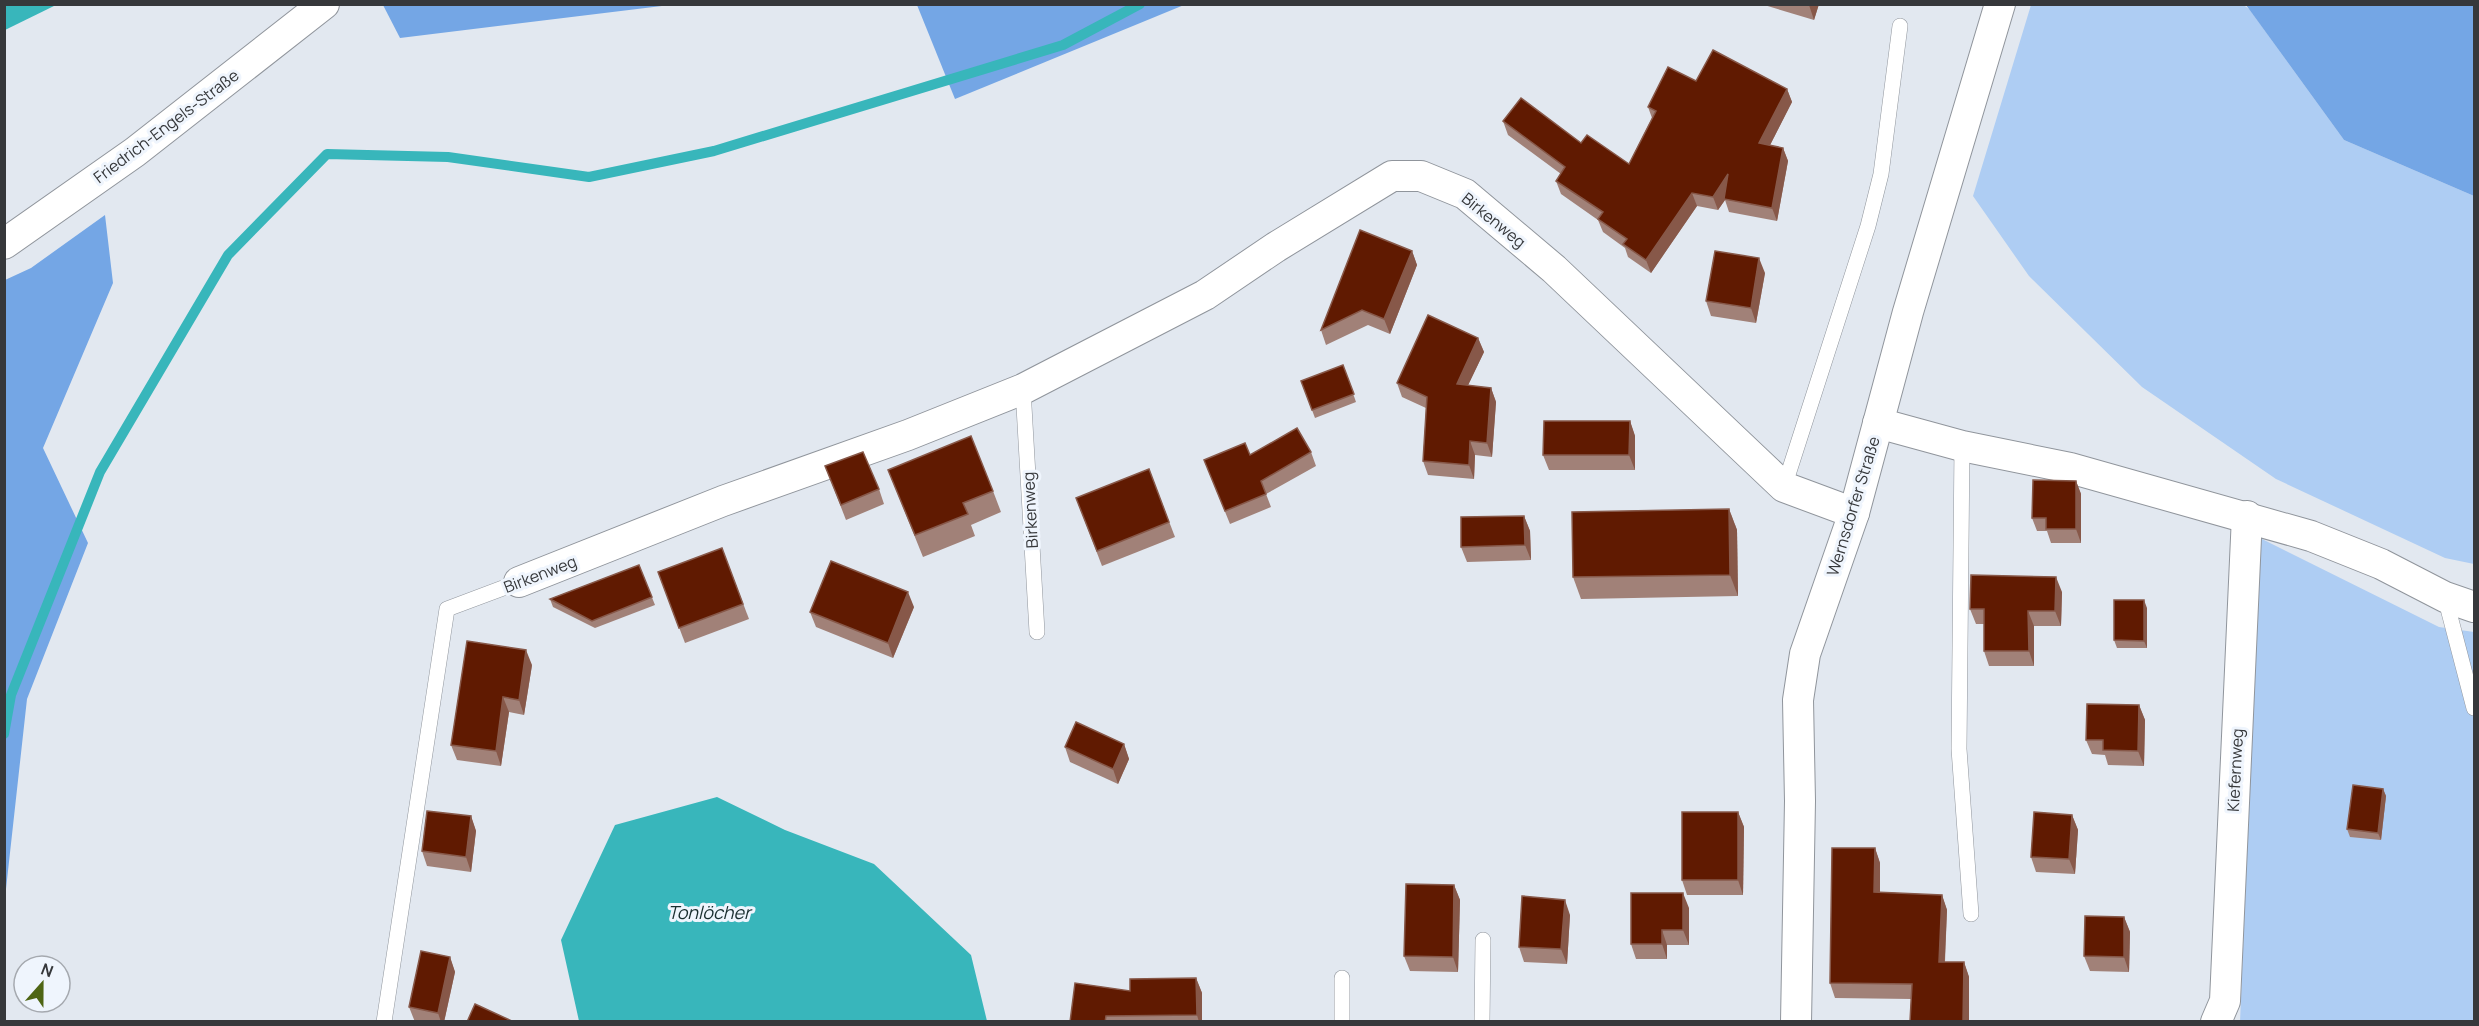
<svg xmlns="http://www.w3.org/2000/svg" width="2479" height="1026" viewBox="0 0 2479 1026" font-family="Manrope,sans-serif">
	<rect width="100%" height="100%" fill="#e2e8f0"/>
	<!-- green -->
	<g fill="#aecdf3">
		<polygon points="2242,4 2249,9 2344,140 2474,196 2474,564 2445,558 2276,479 2142,387 2029,276 1973,196 2031,5"/>
		<polygon points="2260,538 2439,627 2474,632 2474,1021 2240,1022"/>
	</g>
	<!-- forest -->
	<g fill="#74a6e5">
		<polygon points="383,5 670,5 400,38"/>
		<polygon points="917,5 1184,5 955,99"/>
		<polygon points="2246,5 2474,5 2474,196 2344,140"/>
		<polygon points="105,215 113,283 43,448 88,543 27,699 5,898 5,280 31,268"/>
	</g>
	<!-- water -->
	<g fill="#38b6bb">
		<polygon points="5,4 56,4 56,5 5,30"/>
		<polygon points="717,797 785,830 874,864 971,955 987,1021 579,1021 561,940 615,825"/>
	</g>
	<g fill="none" stroke-linecap="round" stroke-linejoin="round">
		<!-- stream -->
		<polyline stroke="#38b6bb" stroke-width="10" points="4,734 11,695 100,472 228,255 327,154 448,157 589,177 714,151 1063,45 1140,4"/>
		<defs>
			<g id="service">
				<polyline points="1023,389 1037,632"/>
				<polyline points="1962,446 1959,749 1971,914"/>
				<polyline points="1784,487 1868,226 1881,174 1900,26"/>
				<polyline points="2445,597 2474,708"/>
				<polyline points="384,1022 447,609 519,582"/>
				<polyline points="1342,1022 1342,978"/>
				<polyline points="1482,1022 1483,940"/>
			</g>
			<g id="minor">
				<polyline points="4,244 135,152 324,4"/>
				<polyline points="1878,423 1962,446 2070,468 2311,536 2381,564 2445,597 2474,607"/>
				<polyline points="519,582 723,501 908,435 1023,389 1205,295 1276,247 1392,176 1421,176 1465,194 1554,269 1784,487 1854,513"/>
				<polyline points="1796,1022 1800,801 1798,700 1805,654 1854,513 1908,312 2000,4"/>
				<polyline points="2216,1022 2225,1001 2247,516"/>
			</g>
		</defs>
		<!-- service casing -->
		<use href="#service" stroke="#90959c" stroke-width="16"/>
		<!-- minor casing -->
		<use href="#minor" stroke="#90959c" stroke-width="32"/>
		<!-- service -->
		<use href="#service" stroke="#fff" stroke-width="15"/>
		<!-- minor -->
		<use href="#minor" stroke="#fff" stroke-width="30"/>
	</g>
	<!-- wall -->
	<g fill="#a18178">
		<polygon points="1761,4 1819,4 1814,20"/>
		<polygon points="1696,81 1787,89 1792,102 1770,145 1783,148 1788,161 1777,221 1729,212 1725,200 1718,210 1697,206 1651,273 1628,257 1625,248 1603,232 1598,220 1561,194 1556,181 1561,174 1508,135 1503,121 1581,143 1629,164 1652,118 1648,107"/>
		<polygon points="1412,251 1417,265 1390,334 1368,325 1326,345 1321,330"/>
		<polygon points="1765,273 1756,323 1711,316 1706,301"/>
		<polygon points="1478,338 1484,352 1468,385 1491,388 1496,402 1492,457 1475,455 1474,479 1428,475 1423,461 1426,408 1402,397 1397,383"/>
		<polygon points="1343,365 1356,402 1315,418 1301,381"/>
		<polygon points="1630,421 1635,436 1635,470 1549,470 1543,455"/>
		<polygon points="1311,452 1316,466 1266,494 1271,507 1230,524 1204,460 1250,455"/>
		<polygon points="825,466 879,489 884,504 846,520"/>
		<polygon points="1149,469 1175,537 1102,566 1076,498"/>
		<polygon points="888,470 993,491 1001,512 971,525 975,536 923,557"/>
		<polygon points="2076,481 2081,494 2081,543 2051,543 2047,531 2037,531 2032,518"/>
		<polygon points="1729,509 1737,530 1738,596 1581,599 1573,577"/>
		<polygon points="1524,516 1530,531 1531,560 1467,562 1461,547"/>
		<polygon points="722,548 749,619 685,643 658,572"/>
		<polygon points="639,565 655,605 595,628 553,607 550,599"/>
		<polygon points="2062,592 2061,626 2034,626 2034,666 1989,666 1984,651 1984,624 1976,624 1970,609"/>
		<polygon points="914,607 893,658 816,627 810,612"/>
		<polygon points="2147,608 2147,648 2117,648 2114,640"/>
		<polygon points="532,665 524,715 509,712 501,766 457,760 451,745"/>
		<polygon points="2139,705 2145,720 2144,766 2108,765 2105,755 2092,754 2086,740"/>
		<polygon points="1124,744 1129,759 1118,784 1070,762 1065,747"/>
		<polygon points="2383,789 2386,796 2381,840 2350,837 2347,829"/>
		<polygon points="1738,812 1744,827 1743,895 1687,895 1682,880"/>
		<polygon points="2072,815 2078,830 2075,874 2036,872 2031,857"/>
		<polygon points="471,816 476,831 471,872 427,866 422,851"/>
		<polygon points="1875,848 1880,863 1880,892 1942,895 1947,910 1945,962 1964,962 1969,977 1969,1022 1910,1022 1911,999 1835,998 1830,983"/>
		<polygon points="1454,885 1460,900 1458,972 1410,971 1404,956"/>
		<polygon points="1689,908 1689,945 1667,945 1667,959 1636,959 1631,944"/>
		<polygon points="1570,915 1567,964 1524,962 1519,947"/>
		<polygon points="2124,917 2130,932 2129,972 2090,971 2084,956"/>
		<polygon points="450,957 455,972 444,1022 415,1022 409,1007"/>
		<polygon points="1196,978 1202,993 1202,1022 1070,1022 1130,991"/>
	</g>
	<!-- shaded-wall -->
	<g fill="#875849">
		<polygon points="1809,4 1819,4 1814,20 1809,5"/>
		<polygon points="1787,89 1792,102 1764,157 1759,143"/>
		<polygon points="1783,148 1788,161 1777,221 1772,208"/>
		<polygon points="1728,174 1725,200 1718,210 1713,197"/>
		<polygon points="1692,193 1697,206 1651,273 1646,260"/>
		<polygon points="1412,251 1417,265 1390,334 1384,319"/>
		<polygon points="1759,258 1765,273 1756,323 1751,308"/>
		<polygon points="1478,338 1484,352 1462,398 1457,384"/>
		<polygon points="1491,388 1496,402 1492,457 1487,443"/>
		<polygon points="1630,421 1635,436 1635,470 1629,455"/>
		<polygon points="1470,441 1475,455 1474,479 1469,465"/>
		<polygon points="2076,481 2081,494 2081,543 2076,529"/>
		<polygon points="1729,509 1737,530 1738,596 1730,575"/>
		<polygon points="1524,516 1530,531 1531,560 1525,545"/>
		<polygon points="2056,577 2062,592 2061,626 2055,611"/>
		<polygon points="908,592 914,607 893,658 888,643"/>
		<polygon points="2144,600 2147,608 2147,648 2144,641"/>
		<polygon points="2028,611 2034,626 2034,666 2029,651"/>
		<polygon points="526,650 532,665 524,715 519,700"/>
		<polygon points="503,697 509,712 501,766 496,751"/>
		<polygon points="2139,705 2145,720 2144,766 2138,751"/>
		<polygon points="1124,744 1129,759 1118,784 1113,769"/>
		<polygon points="2383,789 2386,796 2381,840 2378,833"/>
		<polygon points="1738,812 1744,827 1743,895 1738,880"/>
		<polygon points="2072,815 2078,830 2075,874 2069,859"/>
		<polygon points="471,816 476,831 471,872 466,857"/>
		<polygon points="1875,848 1880,863 1880,907 1874,892"/>
		<polygon points="1454,885 1460,900 1458,972 1453,957"/>
		<polygon points="1683,893 1689,908 1689,945 1683,930"/>
		<polygon points="1942,895 1947,910 1944,977 1939,962"/>
		<polygon points="1565,900 1570,915 1567,964 1561,949"/>
		<polygon points="2124,917 2130,932 2129,972 2124,957"/>
		<polygon points="1662,930 1667,945 1667,959 1662,944"/>
		<polygon points="450,957 455,972 444,1022 441,1022 438,1013"/>
		<polygon points="1964,962 1969,977 1969,1022 1963,1022"/>
		<polygon points="1196,978 1202,993 1202,1022 1199,1022 1197,1015"/>
	</g>
	<!-- building -->
	<g fill="#601a01" stroke="#875849" stroke-width="1.5">
		<polygon points="1713,50 1787,89 1759,143 1783,148 1772,208 1724,199 1728,174 1713,197 1692,193 1646,260 1623,244 1627,239 1598,219 1603,212 1556,181 1565,167 1503,121 1521,98 1581,143 1587,135 1629,164 1656,111 1648,107 1668,67 1696,81"/>
		<polygon points="1360,230 1412,251 1384,319 1362,310 1321,330"/>
		<polygon points="1715,251 1759,258 1751,308 1706,301"/>
		<polygon points="1428,315 1478,338 1457,384 1491,388 1487,443 1470,441 1469,465 1423,461 1427,397 1397,383"/>
		<polygon points="1343,365 1354,394 1312,410 1301,381"/>
		<polygon points="1544,421 1630,421 1629,455 1543,455"/>
		<polygon points="1297,428 1311,452 1261,481 1266,494 1225,511 1204,460 1245,443 1250,455"/>
		<polygon points="971,436 993,491 963,503 968,514 915,535 888,470"/>
		<polygon points="863,452 879,489 841,505 825,466"/>
		<polygon points="1149,469 1169,522 1097,551 1076,498"/>
		<polygon points="2033,480 2076,481 2076,529 2046,529 2046,518 2032,518"/>
		<polygon points="1729,509 1730,575 1573,577 1572,512"/>
		<polygon points="1524,516 1525,545 1461,547 1461,517"/>
		<polygon points="722,548 743,604 679,628 658,572"/>
		<polygon points="831,561 908,592 888,643 810,612"/>
		<polygon points="639,565 652,597 592,621 550,599"/>
		<polygon points="1971,575 2056,577 2055,611 2028,611 2029,651 1984,651 1984,609 1970,609"/>
		<polygon points="2114,600 2144,600 2144,641 2114,640"/>
		<polygon points="467,641 526,650 519,700 503,697 496,751 451,745"/>
		<polygon points="2087,704 2139,705 2138,751 2103,750 2103,740 2086,740"/>
		<polygon points="1076,722 1124,744 1113,769 1065,747"/>
		<polygon points="2353,785 2383,789 2378,833 2347,829"/>
		<polygon points="427,811 471,816 466,857 422,851"/>
		<rect x="1682" y="812" width="56" height="68"/>
		<polygon points="2034,812 2072,815 2069,859 2031,857"/>
		<polygon points="1832,848 1875,848 1874,892 1942,895 1939,962 1964,962 1963,1022 1910,1022 1912,984 1830,983"/>
		<polygon points="1406,884 1454,885 1453,957 1404,956"/>
		<polygon points="1631,893 1683,893 1683,930 1662,930 1662,944 1631,944"/>
		<polygon points="1522,896 1565,900 1561,949 1519,947"/>
		<polygon points="2085,916 2124,917 2124,957 2084,956"/>
		<polygon points="421,951 450,957 438,1013 409,1007"/>
		<polygon points="1196,978 1197,1015 1106,1016 1105,1022 1070,1022 1075,983 1130,991 1130,979"/>
		<polygon points="475,1004 514,1022 467,1022"/>
	</g>
	<g text-anchor="middle" stroke-width="6" stroke-linejoin="round" paint-order="stroke">
		<!-- street labels -->
		<g font-size="16" fill="#36383b" stroke="#eff5fd">
			<text transform="translate(166 126) rotate(-37)" y="6">Friedrich-Engels-Straße</text>
			<text transform="translate(1494 220) rotate(39)" y="6">Birkenweg</text>
			<text transform="translate(1853 506) rotate(-73)" y="6">Wernsdorfer Straße</text>
			<text transform="translate(1030 510) rotate(-93)" y="6">Birkenweg</text>
			<text transform="translate(540 574) rotate(-21)" y="6">Birkenweg</text>
			<text transform="translate(2235 770) rotate(-87)" y="6">Kiefernweg</text>
		</g>
		<!-- water labels -->
		<g font-size="18" font-style="italic" fill="#182d2e" stroke="#eff5fd">
			<text x="709" y="919">Tonlöcher</text>
		</g>
	</g>
	<!-- border -->
	<rect width="2479" height="1026" fill="none" stroke="#36383b" stroke-width="12"/>
	<!-- north arrow -->
	<g transform="translate(42 984) rotate(21)"><circle r="28" fill="#eff5fd" stroke="#a5a9af" stroke-width="1.5"/>
	<path d="M0-4.5L10 22L0 15L-10 22Z" fill="#4e6514"/>
	<text y="-9" font-size="16" font-weight="bold" text-anchor="middle" fill="#36383b">N</text>
	</g>
</svg>
